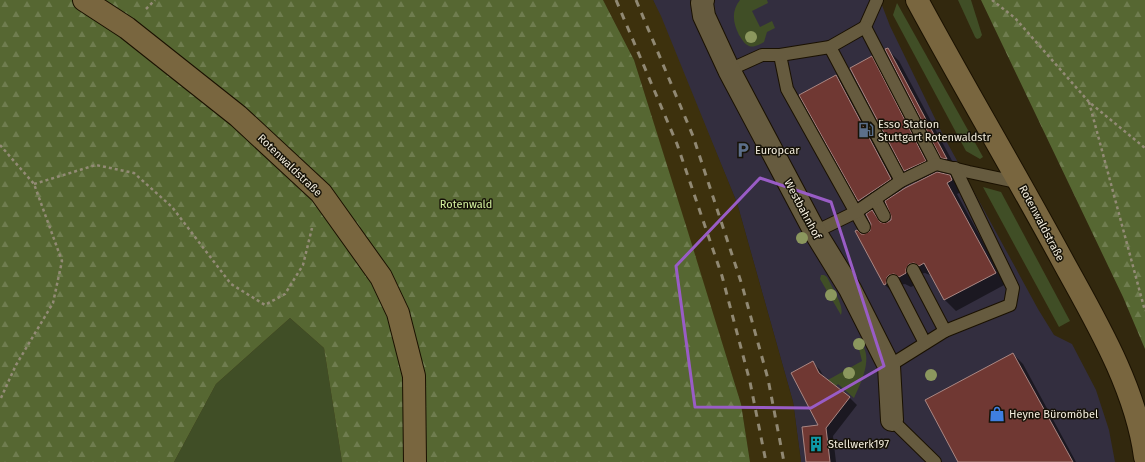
<svg xmlns="http://www.w3.org/2000/svg" width="1145" height="462" viewBox="0 0 1145 462" font-family="'Fira Sans',sans-serif">
	<defs>
		<pattern id="forest-firs" width="22" height="20" patternUnits="userSpaceOnUse"><rect width="22" height="20" fill="#566732"/><path d="M5 1l3.5 6h-7zM16 11l3.5 6h-7z" fill="#6f7d4f"/></pattern>
	</defs>
	<rect width="100%" height="100%" fill="#32280e"/>
	<!-- commercial -->
	<polygon fill="#332e3f" points="653,0 880,0 890,26 943,135 1038,309 1054,335 1072,344 1096,390 1109,430 1115,462 801,462 793,402 737,203"/>
	<!-- built -->
	<polygon fill="#3d310d" points="603,0 653,0 661,16 737,203 793,402 801,462 750,462 741,404 634,60"/>
	<!-- green -->
	<g fill="#404e26">
		<path d="M740,0H767L768,3L752,11L760,27L772,21L775,28L767,32L764,42C760,44 754,48 749,46C744,44 742,39 739,35C733,23 731,11 740,0Z"/>
		<polygon points="958,0 971,0 982,35 980,38 977,39 975,37"/>
		<polygon points="897,3 983,157 980,159 966,151 893,15"/>
		<polygon points="983,187 1001,192 1070,321 1059,327"/>
		<path d="M821,275H824L827,277C831,286 845,306 841,315L820,279Z"/>
		<polygon points="290,318 324,348 342,462 174,462 216,384"/>
		<path d="M857,341H859C875,355 861,383 854,398L838,384L831,391L826,381L862,361Z"/>
	</g>
	<!-- forest -->
	<g fill="url(#forest-firs)">
		<polygon points="0,0 603,0 634,60 688,232 741,404 750,462 342,462 324,348 290,318 216,384 174,462 0,462"/>
		<polygon points="981,0 1145,0 1145,349 1123,297"/>
	</g>
	<!-- shadow -->
	<g fill="#0007" fill-rule="evenodd">
		<polygon points="887,49 899,61 957,170 954,169 942,157"/>
		<path d="M872,57L883,69L937,173L950,176L961,187L963,191L957,194L1006,284L956,311L945,300L932,276L925,273L920,274L917,284L911,287L905,284L900,285L896,295L885,285L860,234L864,236L871,232V212L859,201L800,95L836,76L848,88L902,191L917,183L905,170ZM886,202L893,216L891,220L884,224L872,211Z"/>
		<polygon points="1013,354 1023,364 1076,462 959,462"/>
		<polygon points="812,362 820,370 825,379 850,398 857,405 833,436 836,462 807,462 820,426"/>
	</g>
	<!-- building -->
	<g fill="#703833" stroke="#aa8783">
		<polygon points="888,48 947,159 941,158 885,49"/>
		<polygon points="872,56 926,161 904,171 850,68"/>
		<polygon points="836,75 891,179 858,201 799,95"/>
		<polygon points="937,172 950,175 952,180 947,183 996,273 944,300 924,263 919,266 914,263 909,264 906,269 906,273 899,277 894,274 889,275 887,277 886,284 884,285 855,231 857,230 861,234 864,234 870,231 871,224 866,214 872,210 880,222 884,223 888,222 891,220 891,216 885,201 905,188"/>
		<polygon points="1013,353 1073,462 958,462 925,400"/>
		<polygon points="813,361 819,373 850,397 826,428 830,462 806,462 802,427 818,425 791,373"/>
	</g>
	<g fill="none" stroke-linecap="round" stroke-linejoin="round">
		<defs>
			<g id="service">
				<polyline points="877,0 865,27 936,164 969,172 1021,183"/>
				<polyline points="830,47 901,181"/>
				<polyline points="780,55 787,89 864,227"/>
				<polyline points="729,70 762,55 780,55 830,47 865,27"/>
				<polyline points="875,199 884,216"/>
				<polyline points="815,232 856,212 901,181 936,164"/>
				<polyline points="913,270 945,331"/>
				<polyline points="893,281 925,343"/>
				<polyline points="889,366 945,331 1010,305 1013,288 955,168"/>
				<polyline points="892,420 935,462"/>
			</g>
			<polyline id="minor" points="703,0 702,3 704,16 729,70 815,232 850,289 889,366 892,420"/>
			<g id="secondary">
				<polyline points="84,0 127,28 238,116 321,193 381,277 398,313 414,376 415,462"/>
				<path d="M917,0C965,89 1017,176 1065,265C1097,323 1136,389 1145,457"/>
			</g>
		</defs>
		<!-- service casing -->
		<use href="#service" stroke="#1a1100" stroke-width="14"/>
		<!-- minor casing -->
		<use href="#minor" stroke="#1a1100" stroke-width="24"/>
		<!-- secondary casing -->
		<use href="#secondary" stroke="#1a1100" stroke-width="24"/>
		<!-- path -->
		<g stroke="#938b76" stroke-width="2.5" stroke-dasharray="3 3" stroke-linecap="butt">
			<polyline points="992,0 1015,18 1089,102 1145,148"/>
			<polyline points="146,9 155,0"/>
			<polyline points="1089,102 1145,311"/>
			<polyline points="0,145 34,184 62,261 53,303 16,365 0,400"/>
			<polyline points="34,184 96,165 134,173 172,207 231,284 265,305 285,294 303,265 312,228"/>
		</g>
		<!-- service -->
		<use href="#service" stroke="#665b3f" stroke-width="12"/>
		<!-- minor -->
		<use href="#minor" stroke="#665b3f" stroke-width="22"/>
		<!-- secondary -->
		<use href="#secondary" stroke="#79663f" stroke-width="22"/>
		<!-- rail -->
		<g stroke="#908873" stroke-width="3" stroke-dasharray="7 7" stroke-linecap="butt">
			<polyline points="616,0 677,144 722,276 750,382 766,462"/>
			<polyline points="636,0 693,136 742,285 768,379 784,462"/>
		</g>
	</g>
	<!-- trees -->
	<g fill="#8b975e">
		<circle cx="751" cy="37" r="6"/>
		<circle cx="802" cy="238" r="6"/>
		<circle cx="831" cy="295" r="6"/>
		<circle cx="859" cy="344" r="6"/>
		<circle cx="849" cy="373" r="6"/>
		<circle cx="931" cy="375" r="6"/>
	</g>
	<!-- marked area -->
	<path fill="none" stroke="#995cc6" stroke-width="3" stroke-linejoin="round" d="M760,178L831,202L884,366L811,408L695,407L676,266Z"/>
	<!-- icons -->
	<defs>
		<symbol id="fuel-bare" viewBox="-9 -9 18 18"><path d="M-5.5-6h7V0h2V4h1.3V-2.5L3-4.5l.8-.8L6-3V5H2.5V1h-1V6h-7ZM-4.2-4.7v3.2H.2V-4.7Z" fill="#5c6f8a" stroke="#161207" stroke-width="2.5" paint-order="stroke"/></symbol>
		<symbol id="parking-bare" viewBox="-9 -9 18 18"><path d="M-3.5-5.5H1a3.5 3.5 0 0 1 0 7H-1V5.5H-3.5ZM-1-3.4V-.6H.8a1.4 1.4 0 0 0 0-2.8Z" fill="#5c6f8a" stroke="#161207" stroke-width="2.5" paint-order="stroke"/></symbol>
		<symbol id="shop-bare" viewBox="-9 -9 18 18"><path d="M-5-2.5h2.3a2.7 3.5 0 0 1 5.4 0H5L5.5 6h-11ZM-1.5-2.5h3a1.5 2.3 0 0 0-3 0Z" fill="#3f7fe0" stroke="#161207" stroke-width="2.5" paint-order="stroke"/></symbol>
		<symbol id="building-bare" viewBox="-9 -9 18 18"><path d="M-4-6H4V6H1V3H-1V6H-4ZM-2.5-4.3h1.7v1.8h-1.7ZM.8-4.3h1.7v1.8H.8ZM-2.5-1h1.7V.8h-1.7ZM.8-1h1.7V.8H.8Z" fill="#0f9aa8" stroke="#161207" stroke-width="2.5" paint-order="stroke"/></symbol>
	</defs>
	<g fill-rule="evenodd">
		<use href="#fuel-bare" x="855" y="119" width="22" height="22"/>
		<use href="#parking-bare" x="732" y="139" width="22" height="22"/>
		<use href="#shop-bare" x="986" y="403" width="22" height="22"/>
		<use href="#building-bare" x="805" y="433" width="22" height="22"/>
	</g>
	<g text-anchor="middle" stroke-width="3" stroke-linejoin="round" paint-order="stroke">
		<!-- poi labels -->
		<g font-size="11" fill="#f3eddd" stroke="#161207" text-anchor="start">
			<text x="878" y="128">Esso Station<tspan x="878" dy="13">Stuttgart Rotenwaldstr</tspan></text>
			<text x="755" y="154">Europcar</text>
			<text x="1009" y="418">Heyne Büromöbel</text>
			<text x="828" y="448">Stellwerk197</text>
		</g>
		<!-- street labels -->
		<g font-size="11" fill="#f3eddd" stroke="#161207">
			<text transform="translate(290 165) rotate(44)" y="4">Rotenwaldstraße</text>
			<text transform="translate(803 209) rotate(62)" y="4">Westbahnhof</text>
			<text transform="translate(1042 223) rotate(62)" y="4">Rotenwaldstraße</text>
		</g>
		<!-- park labels -->
		<g font-size="11" fill="#d4f19f" stroke="#161207">
			<text x="466" y="208">Rotenwald</text>
		</g>
	</g>
</svg>
